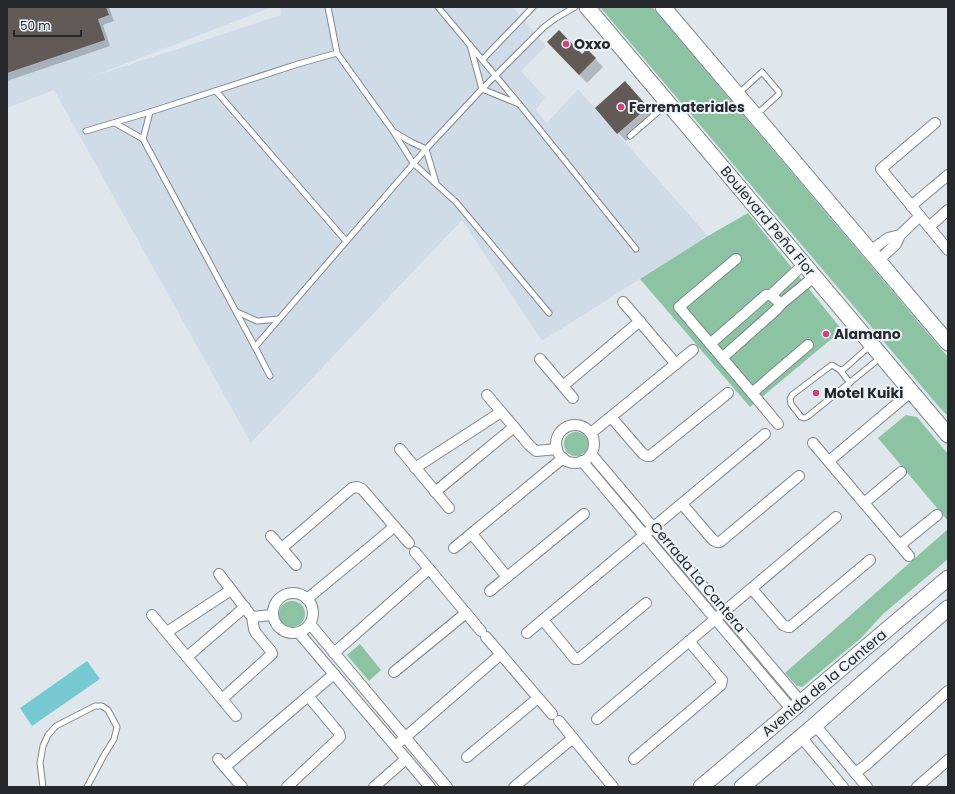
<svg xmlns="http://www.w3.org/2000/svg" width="955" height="794" viewBox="0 0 955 794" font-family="Poppins,sans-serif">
	<rect width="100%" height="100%" fill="#dfe7ed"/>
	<!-- built -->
	<polygon fill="#cfdce8" points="7,7 272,7 91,77 281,15 280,7 513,7 546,46 521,71 545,97 536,110 547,123 578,89 708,236 542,341 462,220 251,443 54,90 7,108"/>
	<!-- green -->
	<g fill="#8bc3a3">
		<polygon points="600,7 652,7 948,357 948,416 940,408"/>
		<polygon points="748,213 842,330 750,407 640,279 708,236"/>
		<polygon points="906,415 917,417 948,454 948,521 878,438"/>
		<circle cx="576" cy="444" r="12"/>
		<polygon points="948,529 948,559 883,614 861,638 802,687 797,686 785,673"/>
		<circle cx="292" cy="614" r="13"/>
		<polygon points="360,644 381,670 369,681 347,655"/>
	</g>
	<!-- water -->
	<polygon fill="#77c9d1" points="87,661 100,679 32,726 20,708"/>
	<!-- shadow -->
	<g fill="#0003">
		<polygon points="7,7 109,7 114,21 103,25 110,46 7,81"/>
		<polygon points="548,42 582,55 587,50 603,67 587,83"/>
		<polygon points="625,82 655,116 626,141 618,133"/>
	</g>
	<!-- building -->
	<g fill="#615a56">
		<polygon points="7,7 106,7 109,15 98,19 105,40 7,73"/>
		<polygon points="559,30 582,54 587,49 596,58 579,75 547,42"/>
		<polygon points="625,81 648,107 617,134 595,108"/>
	</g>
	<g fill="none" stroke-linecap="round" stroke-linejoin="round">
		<defs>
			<g id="lane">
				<polyline points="328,7 337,53 393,131 413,163 456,202 549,313"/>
				<polyline points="438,7 520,105 636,249"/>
				<polyline points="470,45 482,89 519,104"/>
				<polyline points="483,59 533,7"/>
				<polyline points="216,91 346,241"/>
				<polyline points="738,94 762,72 779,92 779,94 756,115"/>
				<polyline points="115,123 143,139 255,347 270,376"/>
				<polyline points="86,131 150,112 298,64 337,53"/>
				<polyline points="394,132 411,142 426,149 436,183"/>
				<polyline points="630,136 667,104"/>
				<polyline points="143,139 150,112"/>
				<polyline points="237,312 257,321 279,319"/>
				<polyline points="871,345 844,369 840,370 832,365 829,367 792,395 790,399 791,404 801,417 804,418 807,417 880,358"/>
				<polyline points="255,347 426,149 482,89 544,27 556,18 575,7"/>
				<polyline points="840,370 850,383"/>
				<polyline points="43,787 40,763 43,746 48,735 56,726 95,706 102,706 108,710 117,727 114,739 103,757 87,787"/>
			</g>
			<g id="street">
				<polyline points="935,123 881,169 948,250"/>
				<polyline points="911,206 948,175"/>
				<polyline points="929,227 948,210"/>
				<polyline points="870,251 888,238 900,235"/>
				<polyline points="736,259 679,307 752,393 808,345"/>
				<polyline points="878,261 896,244 900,235 920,216"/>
				<polyline points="771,295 804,264"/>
				<polyline points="623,302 676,364"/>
				<polyline points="781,304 815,276"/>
				<polyline points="710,344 766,295 771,295 781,304 777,309 722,358"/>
				<polyline points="540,359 573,398"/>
				<polyline points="563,386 640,321"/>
				<polyline points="752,393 778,424"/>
				<polyline points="487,395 530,446 536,451 557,449"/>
				<polyline points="611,417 643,454 647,456 650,456 728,393"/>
				<circle cx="575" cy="444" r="19"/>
				<polyline points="591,433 693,350"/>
				<polyline points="813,443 909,556"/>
				<polyline points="400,449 449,508"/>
				<polyline points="591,454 801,702"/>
				<polyline points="582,461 792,710"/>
				<polyline points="829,461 912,391"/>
				<polyline points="415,468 501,412"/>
				<polyline points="435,492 514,427"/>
				<polyline points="864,503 901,472"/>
				<polyline points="682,504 713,540 717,542 720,542 799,476"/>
				<polyline points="472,534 507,577"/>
				<polyline points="271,536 296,565"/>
				<polyline points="900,545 937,515"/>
				<polyline points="282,548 352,488 357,487 362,489 409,543"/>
				<polyline points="454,548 563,458"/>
				<polyline points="415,552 481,631"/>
				<polyline points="219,574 252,617 254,629 256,633 271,651 272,654 222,699"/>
				<polyline points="752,589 783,625 788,627 790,627 870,560"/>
				<polyline points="490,591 584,514"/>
				<circle cx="293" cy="613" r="20"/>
				<polyline points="307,599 394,527"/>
				<polyline points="152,615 236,716"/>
				<polyline points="252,617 272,615"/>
				<polyline points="543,620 575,659 578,659 581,657 646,603"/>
				<polyline points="310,624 447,787"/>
				<polyline points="167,632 231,590"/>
				<polyline points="299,633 430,787"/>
				<polyline points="527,633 765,434"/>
				<polyline points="486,637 552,714"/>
				<polyline points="334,653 429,569"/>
				<polyline points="187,657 245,607"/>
				<polyline points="394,672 466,613"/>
				<polyline points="597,719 836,517"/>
				<polyline points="559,721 613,787"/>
				<polyline points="815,725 867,787"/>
				<polyline points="801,737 843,787"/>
				<polyline points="401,741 501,654"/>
				<polyline points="467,757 538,698"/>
				<polyline points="218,759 242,787"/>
				<polyline points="634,759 721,685 722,680 720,678 689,641"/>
				<polyline points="225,767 334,674"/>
				<polyline points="855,773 866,765 948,691"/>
				<polyline points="287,787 338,739 340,737 339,733 308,696"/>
				<polyline points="374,787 406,759"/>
				<polyline points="514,787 573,738"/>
				<polyline points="917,787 948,760"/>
			</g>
			<g id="secondary">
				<polyline points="587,7 948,435"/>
				<polyline points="663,7 948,343"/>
				<polyline points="701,787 948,578"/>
				<polyline points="742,787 815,725 948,608"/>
			</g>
		</defs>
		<!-- lane casing -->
		<use href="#lane" stroke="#81888e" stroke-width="7"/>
		<!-- street casing -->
		<use href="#street" stroke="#81888e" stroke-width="12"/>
		<!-- secondary casing -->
		<use href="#secondary" stroke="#81888e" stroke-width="17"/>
		<!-- lane -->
		<use href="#lane" stroke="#fff" stroke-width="5"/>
		<!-- street -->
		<use href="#street" stroke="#fff" stroke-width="10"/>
		<!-- secondary -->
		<use href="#secondary" stroke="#fff" stroke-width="15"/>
	</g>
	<!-- markers -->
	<g fill="#cd437a" stroke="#ecf4fa" stroke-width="1.5">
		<circle cx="566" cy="44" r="4"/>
		<circle cx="621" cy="107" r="4"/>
		<circle cx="826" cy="334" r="4"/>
		<circle cx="816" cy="393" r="4"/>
	</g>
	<g text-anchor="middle" stroke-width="4" stroke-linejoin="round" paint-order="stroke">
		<!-- poi labels -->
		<g font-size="14" font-weight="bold" fill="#25272a" stroke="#ecf4fa" text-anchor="start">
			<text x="574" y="49">Oxxo</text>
			<text x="629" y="112">Ferremateriales</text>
			<text x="834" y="339">Alamano</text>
			<text x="824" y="398">Motel Kuiki</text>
		</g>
		<!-- street labels -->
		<g font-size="14" fill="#25272a" stroke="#ecf4fa">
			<text transform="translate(768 221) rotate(50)" y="5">Boulevard Peña Flor</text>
			<text transform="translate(698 577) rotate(50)" y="5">Cerrada La Cantera</text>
			<text transform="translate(824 683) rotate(-40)" y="5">Avenida de la Cantera</text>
		</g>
	</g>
	<!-- border -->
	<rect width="955" height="794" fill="none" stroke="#25272a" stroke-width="16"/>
	<!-- scale -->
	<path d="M14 30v6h67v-6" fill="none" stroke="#25272a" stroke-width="2"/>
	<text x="20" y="30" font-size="12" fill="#25272a" stroke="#ecf4fa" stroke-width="3" paint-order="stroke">50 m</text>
</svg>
